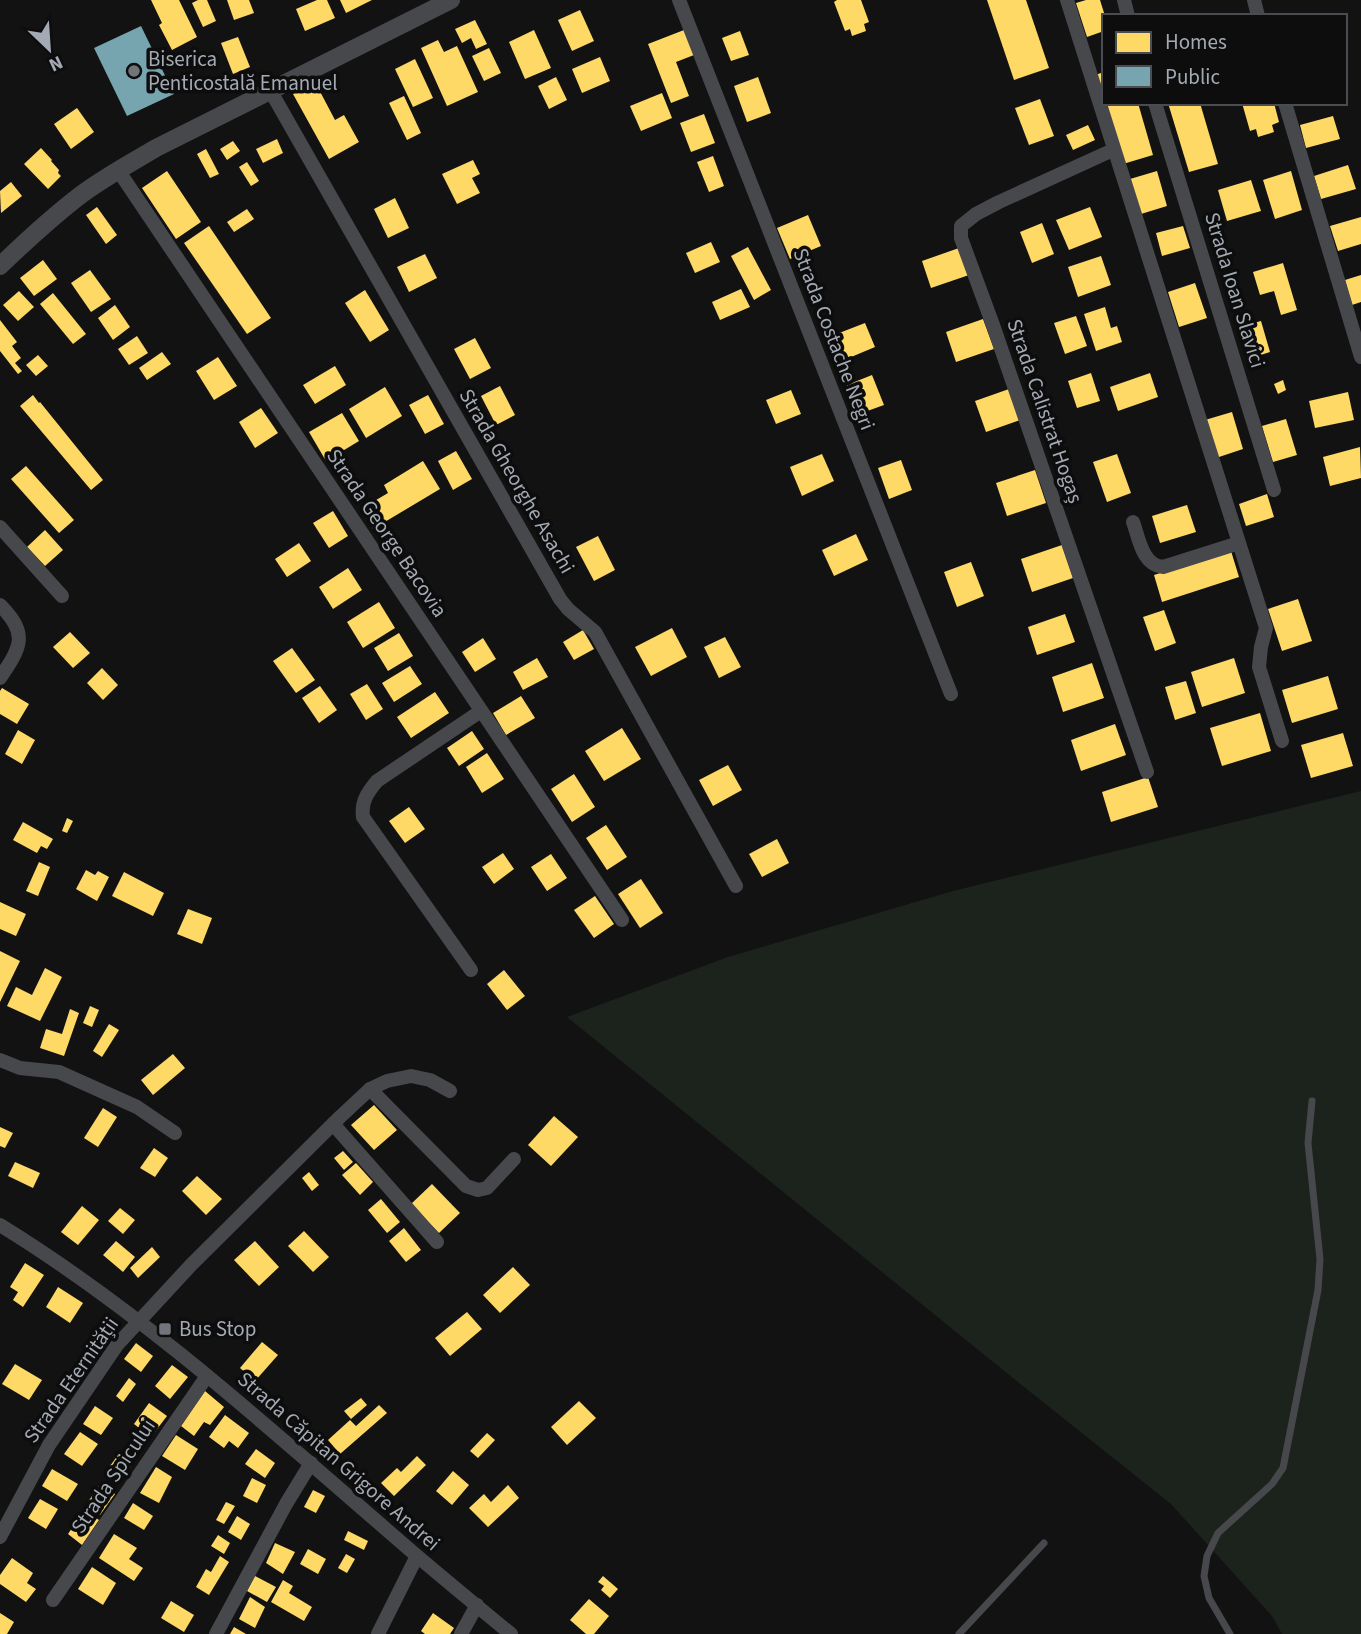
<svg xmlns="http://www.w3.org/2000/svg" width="1361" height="1634" viewBox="0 0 1361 1634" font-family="'Source Sans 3',sans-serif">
	<rect width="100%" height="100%" fill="#121213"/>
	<!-- green -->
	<polygon fill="#1c231d" points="1361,791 1361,1634 1282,1634 1272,1616 1171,1504 1008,1374 567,1017 728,957 953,891"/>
	<!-- homes -->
	<g fill="#ffd966">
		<polygon points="151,0 179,0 197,37 172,50 159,25 162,23"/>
		<polygon points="198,0 207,0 216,21 203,27 192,3"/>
		<polygon points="227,0 249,0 254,13 234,20"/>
		<polygon points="317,0 327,0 335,18 305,31 296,9"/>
		<polygon points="340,0 372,0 346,13"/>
		<polygon points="837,0 861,0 869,22 864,24 866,31 852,36 850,29 845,31 834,2"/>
		<polygon points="987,0 1026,0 1049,68 1014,80"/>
		<polygon points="1086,0 1100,0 1105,16 1104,16 1104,31 1087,37 1076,3"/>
		<polygon points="580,10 594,41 572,51 558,20"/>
		<polygon points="475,20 487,44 476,49 471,38 462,43 455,29"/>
		<polygon points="534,30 551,68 525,79 509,42"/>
		<polygon points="684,30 694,55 676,62 689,96 671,103 648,44"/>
		<polygon points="740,31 749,55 731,61 722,38"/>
		<polygon points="238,37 250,67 233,74 221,43"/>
		<polygon points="438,40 444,52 457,46 478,92 447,106 421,48"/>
		<polygon points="489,48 501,73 484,81 472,56"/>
		<polygon points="600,57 610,81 582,93 572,69"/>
		<polygon points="415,59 433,98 413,107 395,69"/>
		<polygon points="1104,72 1104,100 1095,75"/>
		<polygon points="556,77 567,100 549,109 538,86"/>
		<polygon points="758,77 771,113 747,122 734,86"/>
		<polygon points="315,82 335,120 344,115 359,142 329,159 293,94"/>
		<polygon points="662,93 672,118 641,131 630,106"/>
		<polygon points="404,96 421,133 407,140 389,103"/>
		<polygon points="1040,99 1054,136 1029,145 1015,108"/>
		<polygon points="1104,103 1138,103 1153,155 1123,164"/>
		<polygon points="1168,103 1200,103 1218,164 1189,172"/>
		<polygon points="1242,103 1274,103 1279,122 1272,125 1274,132 1258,137 1256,129 1250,131"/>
		<polygon points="77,108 94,132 71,149 54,124"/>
		<polygon points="704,114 715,143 691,152 680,123"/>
		<polygon points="1333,116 1340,139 1306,148 1300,125"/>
		<polygon points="1088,125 1095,140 1073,150 1066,135"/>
		<polygon points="277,139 283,153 263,163 256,149"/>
		<polygon points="233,141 240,151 227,160 220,149"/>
		<polygon points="41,148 52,160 51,161 59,170 58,173 61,176 48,189 24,164"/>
		<polygon points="206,149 219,174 210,178 197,154"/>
		<polygon points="713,156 724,186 709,192 697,162"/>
		<polygon points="473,160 480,174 472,178 480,193 457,204 442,174"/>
		<polygon points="247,162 259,181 251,186 239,167"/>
		<polygon points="1348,165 1356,189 1321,199 1314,176"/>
		<polygon points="167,171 201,222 176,239 142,188"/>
		<polygon points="1157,171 1167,206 1141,214 1130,179"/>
		<polygon points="1291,171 1302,210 1275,219 1263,180"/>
		<polygon points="1251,180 1261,211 1227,221 1218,190"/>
		<polygon points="11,182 22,196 1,213 0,191"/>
		<polygon points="395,198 409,228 388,238 374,209"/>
		<polygon points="97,207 117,235 106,244 86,215"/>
		<polygon points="1090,207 1102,237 1069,250 1056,220"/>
		<polygon points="247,209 254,219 234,232 227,222"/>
		<polygon points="808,215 821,246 790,259 777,228"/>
		<polygon points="1361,217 1361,244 1338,251 1330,226"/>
		<polygon points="1042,223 1054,254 1032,263 1020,232"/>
		<polygon points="209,226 271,318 247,334 184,243"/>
		<polygon points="1183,226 1190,248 1162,256 1156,233"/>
		<polygon points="711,242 720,262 695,273 686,253"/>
		<polygon points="748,247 771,290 754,300 731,256"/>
		<polygon points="959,248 969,275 931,288 922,261"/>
		<polygon points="425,254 437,278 409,292 397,267"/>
		<polygon points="1101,256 1111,285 1078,297 1068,267"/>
		<polygon points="43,260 57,279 34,296 20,278"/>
		<polygon points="1283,263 1297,310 1281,315 1274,291 1260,295 1253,272"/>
		<polygon points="90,270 111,299 91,312 71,283"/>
		<polygon points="1361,275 1361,302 1352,305 1345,280"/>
		<polygon points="1195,283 1207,318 1179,327 1168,292"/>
		<polygon points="741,289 750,307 720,320 712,302"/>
		<polygon points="365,290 389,330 370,342 345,303"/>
		<polygon points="19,291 34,307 18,321 3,305"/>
		<polygon points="53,293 86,334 73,344 40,304"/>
		<polygon points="115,305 130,327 113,340 98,318"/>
		<polygon points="1105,307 1111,328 1117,326 1122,342 1096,351 1084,314"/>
		<polygon points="1076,316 1087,346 1065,354 1054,323"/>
		<polygon points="983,319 994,349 956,362 946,332"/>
		<polygon points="0,320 17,342 12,346 21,358 15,363 22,371 18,374 0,351"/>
		<polygon points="1261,321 1270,352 1248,359 1239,327"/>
		<polygon points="865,323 875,347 844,360 834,335"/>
		<polygon points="137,336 148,353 129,365 118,349"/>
		<polygon points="475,338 491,368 470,379 454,349"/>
		<polygon points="162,352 171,364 147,380 139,368"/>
		<polygon points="38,355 48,366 36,376 26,365"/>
		<polygon points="218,357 237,386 214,400 196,371"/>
		<polygon points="335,366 346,385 315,404 303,385"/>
		<polygon points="1091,373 1100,401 1077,408 1068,381"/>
		<polygon points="1150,373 1158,397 1118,411 1110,387"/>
		<polygon points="872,375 884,405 859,414 847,385"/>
		<polygon points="1283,380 1286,390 1278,394 1274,384"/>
		<polygon points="500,386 515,415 496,425 481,396"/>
		<polygon points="385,387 402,416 366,438 349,409"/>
		<polygon points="1009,389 1020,420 986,432 975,401"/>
		<polygon points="791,390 801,414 776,424 766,400"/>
		<polygon points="1348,392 1354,420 1315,428 1309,401"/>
		<polygon points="33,395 39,403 40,402 103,480 91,490 20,406"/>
		<polygon points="428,395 444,424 425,434 409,405"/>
		<polygon points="261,408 278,433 255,448 239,422"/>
		<polygon points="1232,412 1243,449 1216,458 1205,420"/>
		<polygon points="342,413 359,441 326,461 309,432"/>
		<polygon points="1286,419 1297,455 1273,462 1262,426"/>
		<polygon points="1360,447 1361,478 1330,486 1323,457"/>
		<polygon points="456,451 472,479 453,490 438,461"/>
		<polygon points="822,454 834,481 802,496 790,467"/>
		<polygon points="1117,454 1131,493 1107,502 1093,462"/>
		<polygon points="901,460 912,490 889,499 878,468"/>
		<polygon points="423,461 440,489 373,529 361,509 388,493 384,485"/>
		<polygon points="26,466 74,520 59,533 11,479"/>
		<polygon points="1035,470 1046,503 1007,516 996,483"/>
		<polygon points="1267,494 1274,517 1246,526 1239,504"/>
		<polygon points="1187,505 1196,532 1160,543 1152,516"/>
		<polygon points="333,511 348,536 329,548 313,523"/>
		<polygon points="45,530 63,550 45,566 27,547"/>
		<polygon points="856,534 868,560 834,576 822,550"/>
		<polygon points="598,536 615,570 594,581 576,547"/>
		<polygon points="299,543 311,561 287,577 275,559"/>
		<polygon points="1062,545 1073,578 1032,592 1021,559"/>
		<polygon points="1231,551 1239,577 1162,602 1154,575"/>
		<polygon points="971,562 984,596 957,607 944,572"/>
		<polygon points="348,568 362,590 333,609 319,587"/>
		<polygon points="1298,599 1312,641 1282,651 1268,609"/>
		<polygon points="379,602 395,628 363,648 347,622"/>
		<polygon points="1164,610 1176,643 1155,651 1143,617"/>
		<polygon points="1065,614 1075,642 1037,655 1028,627"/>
		<polygon points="672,628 687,657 651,676 635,647"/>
		<polygon points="583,630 594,649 574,660 563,642"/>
		<polygon points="70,632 90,653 73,668 53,647"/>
		<polygon points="399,633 413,656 388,671 374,648"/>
		<polygon points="725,637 741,667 719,678 704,647"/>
		<polygon points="483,638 496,659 475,672 462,652"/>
		<polygon points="292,648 315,680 296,693 273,661"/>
		<polygon points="537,658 548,677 523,690 513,672"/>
		<polygon points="1234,658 1245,693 1202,707 1191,672"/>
		<polygon points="1092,663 1104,698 1063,712 1052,677"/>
		<polygon points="410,666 422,684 394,702 382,683"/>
		<polygon points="102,668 118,685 103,700 87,683"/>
		<polygon points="1328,676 1338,709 1292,723 1282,690"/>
		<polygon points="1186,681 1196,713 1175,720 1165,687"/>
		<polygon points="367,684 383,709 366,720 350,694"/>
		<polygon points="320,686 337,710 319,723 302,698"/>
		<polygon points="2,688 29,704 17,724 0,714 0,691"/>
		<polygon points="435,692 449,713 411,738 397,717"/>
		<polygon points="521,696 535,718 506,735 493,713"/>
		<polygon points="1260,713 1271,751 1222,766 1210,728"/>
		<polygon points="1115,724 1126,755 1081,771 1071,740"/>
		<polygon points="622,728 641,759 604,781 585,751"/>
		<polygon points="18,730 35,740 22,764 5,754"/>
		<polygon points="472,731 484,749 459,766 447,748"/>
		<polygon points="1343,733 1353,766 1311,778 1301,745"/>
		<polygon points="487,753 504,779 482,793 466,767"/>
		<polygon points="728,765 742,790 713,806 699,780"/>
		<polygon points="574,774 595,807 572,822 551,789"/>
		<polygon points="1148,777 1158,807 1111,822 1102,792"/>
		<polygon points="409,807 425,829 405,843 389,821"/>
		<polygon points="67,818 73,821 67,833 62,831"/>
		<polygon points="23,822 53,839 47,849 41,846 37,853 13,840"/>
		<polygon points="606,825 627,857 607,870 586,838"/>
		<polygon points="777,839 789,863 762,877 749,854"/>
		<polygon points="503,853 514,869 494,884 482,867"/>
		<polygon points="551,854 567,878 547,891 531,867"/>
		<polygon points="39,862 50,867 38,896 26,891"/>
		<polygon points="86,870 95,875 98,871 109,877 97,901 76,889"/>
		<polygon points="124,872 164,893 153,916 112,896"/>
		<polygon points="641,879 663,913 640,928 618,894"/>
		<polygon points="595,896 614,924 594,938 574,910"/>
		<polygon points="0,902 26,914 16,936 0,929"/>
		<polygon points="188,909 212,918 202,944 177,934"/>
		<polygon points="0,951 20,961 0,1002"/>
		<polygon points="45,968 62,977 40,1021 7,1006 16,987 32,995"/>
		<polygon points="504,970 525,996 507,1010 487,984"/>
		<polygon points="90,1006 99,1010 92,1027 83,1023"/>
		<polygon points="70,1009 79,1013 64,1056 40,1048 46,1029 62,1034"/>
		<polygon points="109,1024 119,1030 102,1057 93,1051"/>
		<polygon points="173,1054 185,1068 153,1095 141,1080"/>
		<polygon points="374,1105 397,1130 374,1150 351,1125"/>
		<polygon points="103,1108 117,1117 98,1147 84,1138"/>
		<polygon points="554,1116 578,1137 551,1166 528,1145"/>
		<polygon points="0,1127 13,1133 5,1148 0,1146"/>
		<polygon points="154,1148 168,1158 155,1177 140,1168"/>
		<polygon points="343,1151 353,1162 344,1170 334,1158"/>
		<polygon points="15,1162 40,1173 33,1188 8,1176"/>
		<polygon points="356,1163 373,1182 360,1195 342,1175"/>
		<polygon points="309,1172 319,1185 312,1191 302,1178"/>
		<polygon points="197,1176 222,1199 206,1215 182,1191"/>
		<polygon points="432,1184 460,1213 439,1233 411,1204"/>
		<polygon points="381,1199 400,1222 387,1233 368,1210"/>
		<polygon points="82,1206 99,1220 78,1245 61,1232"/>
		<polygon points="120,1208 135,1220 123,1234 108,1221"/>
		<polygon points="404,1228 421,1250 406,1262 389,1241"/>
		<polygon points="304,1231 329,1257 313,1272 288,1246"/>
		<polygon points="116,1241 135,1257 123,1272 103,1255"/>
		<polygon points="255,1241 279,1267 259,1286 234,1260"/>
		<polygon points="152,1247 160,1257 138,1278 130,1268"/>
		<polygon points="25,1263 44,1275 23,1307 13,1300 18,1292 10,1287"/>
		<polygon points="513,1267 530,1285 500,1313 483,1295"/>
		<polygon points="58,1287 83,1303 70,1323 46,1307"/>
		<polygon points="467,1312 482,1329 450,1356 435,1338"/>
		<polygon points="262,1342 278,1355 255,1381 240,1368"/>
		<polygon points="136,1343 153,1356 141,1372 124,1359"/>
		<polygon points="15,1364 42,1380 29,1400 2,1384"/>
		<polygon points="172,1365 188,1377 170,1399 155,1386"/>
		<polygon points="129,1378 136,1384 123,1402 116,1396"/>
		<polygon points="205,1391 224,1407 210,1425 204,1422 194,1436 181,1426"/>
		<polygon points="361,1398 367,1405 351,1419 344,1411"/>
		<polygon points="579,1401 596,1418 567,1445 551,1427"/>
		<polygon points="149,1403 167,1416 151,1437 134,1424"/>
		<polygon points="379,1405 387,1413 340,1454 328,1440 350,1420 356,1426"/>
		<polygon points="95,1406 113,1418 101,1435 83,1424"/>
		<polygon points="225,1415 249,1433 238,1448 229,1441 224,1448 209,1437"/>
		<polygon points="80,1432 98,1444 82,1466 64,1454"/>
		<polygon points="487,1433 495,1440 478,1458 470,1451"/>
		<polygon points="176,1435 198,1449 185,1470 162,1456"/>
		<polygon points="256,1449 275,1463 265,1478 245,1464"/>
		<polygon points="118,1455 132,1465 118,1483 105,1473"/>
		<polygon points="417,1456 426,1465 394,1496 381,1483 397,1468 401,1472"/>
		<polygon points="156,1467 172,1477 159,1503 140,1493"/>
		<polygon points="52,1469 78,1484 67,1501 42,1486"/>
		<polygon points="453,1471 469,1485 452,1505 436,1491"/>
		<polygon points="252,1478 266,1485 257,1503 243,1496"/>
		<polygon points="100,1484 115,1494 100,1515 86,1505"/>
		<polygon points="508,1485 519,1498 488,1527 469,1508 484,1494 491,1502"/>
		<polygon points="313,1490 325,1496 316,1513 304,1507"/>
		<polygon points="40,1499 58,1509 46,1529 28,1518"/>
		<polygon points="226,1502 235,1506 224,1524 216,1520"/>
		<polygon points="133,1503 153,1516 144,1530 124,1518"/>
		<polygon points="84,1510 99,1520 82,1545 68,1534"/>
		<polygon points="237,1516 250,1524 241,1540 228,1532"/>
		<polygon points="348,1531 368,1541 364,1550 344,1540"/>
		<polygon points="114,1534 137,1548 129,1559 143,1568 134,1581 99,1558"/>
		<polygon points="218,1535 230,1543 224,1554 211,1546"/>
		<polygon points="275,1543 295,1552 283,1574 266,1563"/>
		<polygon points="308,1549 326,1559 318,1574 300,1564"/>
		<polygon points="346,1554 355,1559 347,1573 338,1568"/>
		<polygon points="220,1556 229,1562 209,1595 196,1587 206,1569 211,1572"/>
		<polygon points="12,1558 33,1573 27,1583 36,1589 26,1602 0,1584 0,1575"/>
		<polygon points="92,1567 116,1583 103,1605 78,1589"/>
		<polygon points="255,1576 276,1587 267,1602 247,1591"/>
		<polygon points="603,1576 618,1589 610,1598 601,1590 604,1586 598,1582"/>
		<polygon points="283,1580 293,1586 289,1593 312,1607 304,1621 271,1602"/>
		<polygon points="250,1597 265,1607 255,1628 239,1619"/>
		<polygon points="589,1599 609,1616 594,1634 586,1634 570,1620"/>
		<polygon points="171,1601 194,1615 184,1632 161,1618"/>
		<polygon points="0,1613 14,1622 7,1634 0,1634"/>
		<polygon points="433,1613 454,1628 450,1634 425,1634 421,1631"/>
		<polygon points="234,1627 246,1634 230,1634"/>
	</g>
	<!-- public -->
	<polygon fill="#76a5af" points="141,26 174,94 127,116 94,48"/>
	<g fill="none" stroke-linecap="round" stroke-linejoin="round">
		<!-- service -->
		<g stroke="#47484b" stroke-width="7">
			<polyline points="959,1634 1044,1543"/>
			<polyline points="1230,1634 1209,1598 1204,1576 1207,1556 1218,1533 1272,1484 1283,1468 1318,1290 1320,1259 1308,1143 1312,1101"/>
		</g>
		<!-- minor -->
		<g stroke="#47484b" stroke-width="14">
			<polyline points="679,0 951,694"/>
			<polyline points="1067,0 1266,628 1261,647 1259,667 1282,741"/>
			<polyline points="1124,0 1128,16"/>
			<polyline points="1254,0 1258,16"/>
			<polyline points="270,90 560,599 568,609 595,632 736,886"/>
			<polyline points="1155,103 1274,490"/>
			<polyline points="1285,103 1361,357"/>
			<polyline points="1113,150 999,202 976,214 961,226 961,238 993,325 1147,772"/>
			<polyline points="118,170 622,920"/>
			<path d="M1133,522C1139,538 1142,565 1163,567L1239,543"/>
			<polyline points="0,527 62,596"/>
			<path d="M0,605C29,634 21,647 0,678"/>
			<path d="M471,970L363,817C361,802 367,793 377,781L481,711"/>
			<polyline points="0,1060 20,1068 59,1072 137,1107 175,1133"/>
			<polyline points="370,1089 466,1186 478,1190 487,1188 514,1159"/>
			<polyline points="333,1124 437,1242"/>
			<path d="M0,1225C151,1318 282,1440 417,1556C448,1582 479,1608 511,1634"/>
			<polyline points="0,1537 49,1445 117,1345 191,1265 340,1117 370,1089 387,1081 411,1076 430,1080 450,1091"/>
			<polyline points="53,1600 207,1376"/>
			<polyline points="216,1634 286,1504 311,1463"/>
			<polyline points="378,1634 417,1556"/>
			<polyline points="461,1634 477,1605"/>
		</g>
		<!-- tertiary -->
		<path stroke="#47484b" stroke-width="18" d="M0,266C26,241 53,216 82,194C105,177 131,163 156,148L451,0"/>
	</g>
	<!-- markers -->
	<g fill="#71757b" stroke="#0d0d0e" stroke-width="2.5">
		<circle cx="134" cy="71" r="7"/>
		<rect x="158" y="1322" width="14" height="14" rx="3.5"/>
	</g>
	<g text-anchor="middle" stroke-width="7" stroke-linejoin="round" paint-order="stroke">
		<!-- poi labels -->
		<g font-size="21" fill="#a4aab3" stroke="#0d0d0e" text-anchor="start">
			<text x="148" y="66">Biserica<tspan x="148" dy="24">Penticostală Emanuel</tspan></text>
			<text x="179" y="1336">Bus Stop</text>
		</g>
		<!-- street labels -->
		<g font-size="21" fill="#a4aab3" stroke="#0d0d0e">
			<text transform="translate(1235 290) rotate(73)" y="7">Strada Ioan Slavici</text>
			<text transform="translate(834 339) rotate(69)" y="7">Strada Costache Negri</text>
			<text transform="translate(1045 411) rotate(71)" y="7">Strada Calistrat Hogaș</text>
			<text transform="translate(517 481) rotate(60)" y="7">Strada Gheorghe Asachi</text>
			<text transform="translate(387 533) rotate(56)" y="7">Strada George Bacovia</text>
			<text transform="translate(71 1380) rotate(-55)" y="7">Strada Eternității</text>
			<text transform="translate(339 1461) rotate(41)" y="7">Strada Căpitan Grigore Andrei</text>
			<text transform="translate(113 1476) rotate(-56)" y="7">Strada Spicului</text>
		</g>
	</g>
	<!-- legend -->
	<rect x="1102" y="14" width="245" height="91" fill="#0d0d0e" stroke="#494c50" stroke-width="2"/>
	<rect x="1116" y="32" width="35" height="21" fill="#ffd966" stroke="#494c50" stroke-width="2"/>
	<text x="1165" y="49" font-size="21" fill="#a4aab3">Homes</text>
	<rect x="1116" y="66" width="35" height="21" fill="#76a5af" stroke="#494c50" stroke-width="2"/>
	<text x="1165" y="84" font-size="21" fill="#a4aab3">Public</text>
	<!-- north arrow -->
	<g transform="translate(49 49) rotate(155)" stroke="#0d0d0e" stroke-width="5" paint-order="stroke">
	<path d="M0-5L12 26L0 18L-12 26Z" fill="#a4aab3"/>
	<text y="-10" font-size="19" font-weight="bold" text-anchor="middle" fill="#a4aab3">N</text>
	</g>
</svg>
